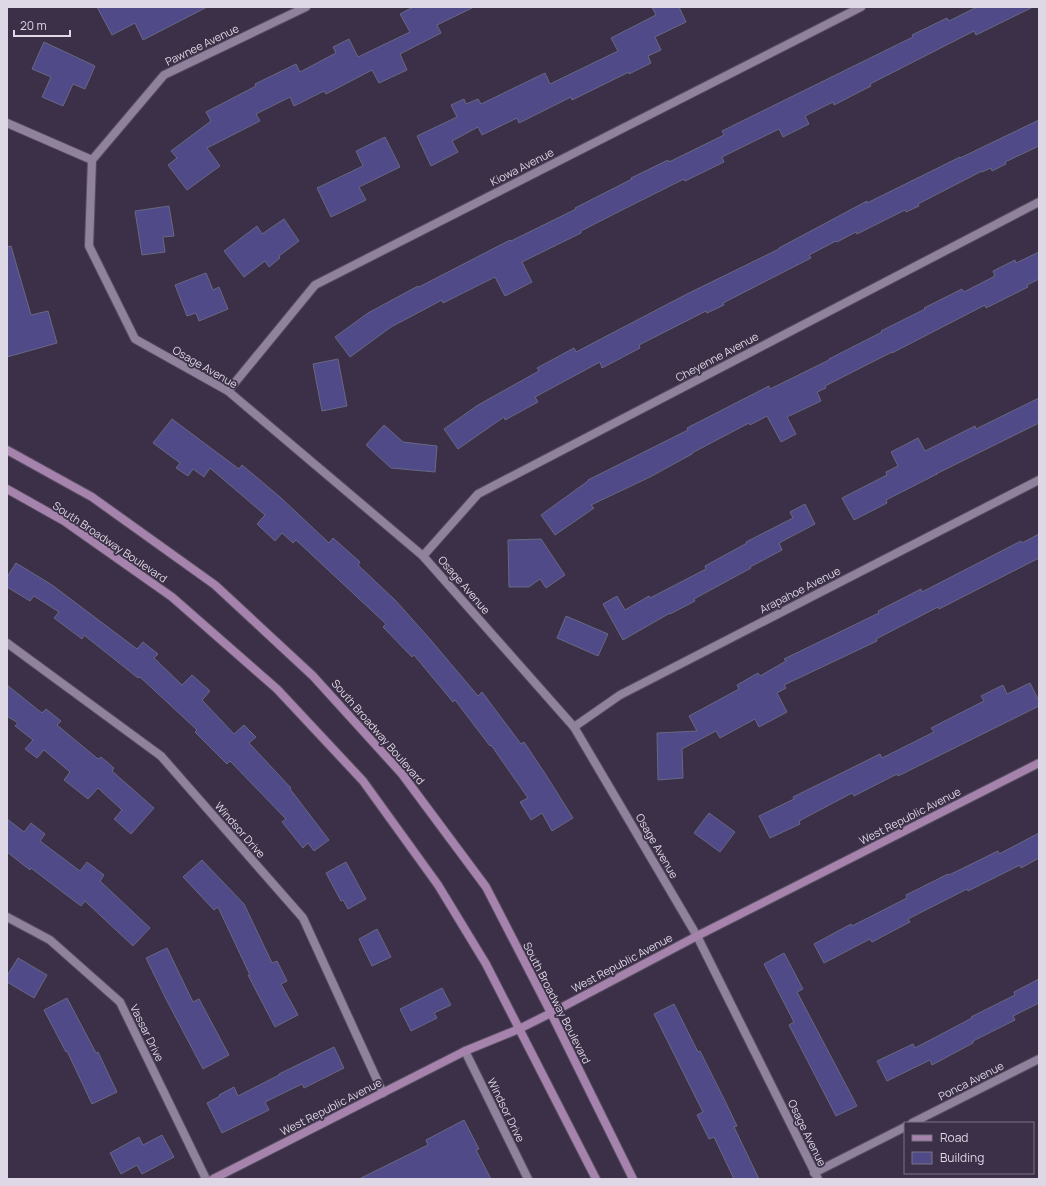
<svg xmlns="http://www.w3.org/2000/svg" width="1046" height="1186" viewBox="0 0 1046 1186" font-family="Manrope,sans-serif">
	<rect width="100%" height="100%" fill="#3b3047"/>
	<!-- building -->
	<g fill="#504a88" stroke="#686883">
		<polygon points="97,7 207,7 143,40 135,23 112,35"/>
		<polygon points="413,7 474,7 437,25 441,33 400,54 407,70 379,83 372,70 326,94 324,91 294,106 290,97 256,114 260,121 207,148 220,166 187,190 168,165 177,158 171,151 211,121 206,112 256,86 255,84 296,64 300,72 336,53 333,47 349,39 358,57 410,32 400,14"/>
		<polygon points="652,7 679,7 686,22 655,37 661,50 648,56 651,63 629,74 629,72 572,100 571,97 519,123 517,118 482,135 478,127 452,141 458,152 431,166 417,136 457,117 451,105 464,99 466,104 478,99 481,104 545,73 550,84 618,51 611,38 656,15"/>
		<polygon points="977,7 1033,7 976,35 974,31 870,84 871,86 834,105 833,102 805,116 809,124 783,137 779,129 722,157 724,162 685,181 684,179 622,210 581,231 581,233 522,262 532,282 505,296 495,277 443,303 442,300 391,327 350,357 335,337 368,313 418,286 419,287 510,240 511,241 576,209 575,208 632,179 631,178 668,160 669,162 724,135 722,131 860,63 913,37 912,35 947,18 949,21"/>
		<polygon points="44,42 95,66 85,89 73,84 63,106 42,97 51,77 32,69"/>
		<polygon points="1039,120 1039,146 1005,162 1006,164 992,171 991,168 982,172 982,171 918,204 919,206 906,212 905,210 857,234 856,232 837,242 836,241 809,255 811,258 723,303 724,305 707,313 706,311 639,345 640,348 602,368 600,362 535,397 538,402 505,420 504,417 458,449 444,429 478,405 539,371 537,368 574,348 576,352 687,294 779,249 779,248 867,201 867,203 960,157 960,158"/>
		<polygon points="385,137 400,167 359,187 366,200 331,217 317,188 363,166 356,151"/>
		<polygon points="169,206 174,236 163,237 165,252 142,255 135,211"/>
		<polygon points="284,219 299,241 279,256 280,258 269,267 265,261 244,277 224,251 257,226 262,234"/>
		<polygon points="11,246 31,315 48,311 57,343 7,357 7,247"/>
		<polygon points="1039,252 1039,279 1027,285 1028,287 986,308 985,305 892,353 892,352 825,386 826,388 817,392 821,401 787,417 796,434 781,442 767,416 750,425 749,423 692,453 692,454 650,477 591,505 594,508 555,535 541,515 588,481 588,480 688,430 687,428 769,386 770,389 829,360 829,359 882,332 881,331 925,309 924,308 962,289 964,292 995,276 993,271 1015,260 1016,263"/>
		<polygon points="206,273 213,290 219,287 228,309 199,321 196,313 187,316 175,285"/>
		<polygon points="338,359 347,406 322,411 313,364"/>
		<polygon points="1039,398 1039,423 936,474 937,474 886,500 887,503 854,520 842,498 887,475 886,472 898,466 891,452 918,438 925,451 975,426 976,429"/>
		<polygon points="172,419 239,469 242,465 280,497 329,543 333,538 360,562 358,565 396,601 429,638 478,696 482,692 521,744 524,742 546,775 573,818 552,831 542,813 531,820 520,802 528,798 491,745 490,746 455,700 453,702 414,655 412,657 383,627 386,624 296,540 293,543 282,533 275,541 257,524 265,515 210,468 204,477 193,469 188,476 176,468 180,463 153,443"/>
		<polygon points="384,425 403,442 437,446 435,472 391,468 366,445"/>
		<polygon points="805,504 815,524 779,543 782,550 750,567 751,568 694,599 695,601 670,614 670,613 623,640 603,604 617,596 625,610 649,596 650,598 706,569 705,566 747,543 746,542 793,518 790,512"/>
		<polygon points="1039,534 1039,558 939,609 938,607 876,639 877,641 784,685 786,688 777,693 787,712 759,727 755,719 720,738 716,731 682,749 683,778 658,780 657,733 697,731 689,716 739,689 737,685 758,673 760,676 786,661 784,659 879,613 878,611 921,589 922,592 1021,541 1022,543"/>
		<polygon points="541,539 565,575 546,588 540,579 529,587 509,587 508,540"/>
		<polygon points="16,563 52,585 137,649 143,642 158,654 154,658 182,685 192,675 210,691 202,700 234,734 244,725 256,737 249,743 291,788 290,789 329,840 314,851 308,843 303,848 282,822 286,819 230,761 227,764 195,732 197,730 140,677 138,678 84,635 82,639 54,618 59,612 34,596 30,601 7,587 7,577"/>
		<polygon points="566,616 608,634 598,656 557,638"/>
		<polygon points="1030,683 1039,701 1039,706 898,776 897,774 854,796 852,793 799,821 800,824 770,838 759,816 794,799 793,797 880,754 882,758 934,732 931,728 984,701 981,696 1003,685 1007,694"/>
		<polygon points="7,685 42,713 46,709 61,721 57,725 98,759 101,757 114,768 112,771 154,808 131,834 114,819 122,810 98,788 88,799 64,780 70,772 44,750 37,758 25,749 33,740 15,726 18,723 7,716"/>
		<polygon points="709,813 735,832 720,852 694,833"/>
		<polygon points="7,819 24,832 31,823 45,834 40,841 80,871 87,862 104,875 100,881 150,928 133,946 85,901 81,906 31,868 30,870 7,852"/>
		<polygon points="1039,833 1039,858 1021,868 1020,865 968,891 967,889 908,919 910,922 872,942 870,939 824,963 814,944 851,924 852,926 907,898 906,895 948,874 949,875 998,851 999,854"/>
		<polygon points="202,860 244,904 272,963 277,961 287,981 281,984 298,1015 275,1027 248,975 250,975 218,907 214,910 183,877"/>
		<polygon points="346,862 366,899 348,909 343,900 341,901 326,873"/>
		<polygon points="377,929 391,957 372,966 359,939"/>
		<polygon points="167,948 193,1002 199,999 229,1055 203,1069 166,999 146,958"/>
		<polygon points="784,953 803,989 797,992 857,1106 836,1116 789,1025 794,1022 764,964"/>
		<polygon points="18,958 47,975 34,998 7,982 7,976"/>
		<polygon points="1039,979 1039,1003 1013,1016 1015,1020 973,1041 973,1043 932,1065 930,1060 887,1081 877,1061 913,1044 915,1048 972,1018 971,1017 1015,995 1014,992"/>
		<polygon points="442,988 451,1005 434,1013 437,1018 411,1031 400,1009"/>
		<polygon points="67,998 96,1053 98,1052 117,1092 92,1104 67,1051 66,1052 44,1010"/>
		<polygon points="674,1004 698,1052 700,1051 725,1101 737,1126 734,1127 759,1179 734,1179 714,1137 709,1139 697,1115 703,1112 654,1014"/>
		<polygon points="334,1047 344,1068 304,1088 302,1084 265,1102 269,1110 222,1133 207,1103 220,1096 219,1095 234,1087 238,1096 279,1075 279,1074"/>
		<polygon points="464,1120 479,1149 476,1150 491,1179 359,1179 428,1145 426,1140"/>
		<polygon points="162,1135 174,1157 142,1174 137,1165 121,1174 110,1153 139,1137 143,1145"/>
	</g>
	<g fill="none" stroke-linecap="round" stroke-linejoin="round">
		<defs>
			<g id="street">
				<polyline points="7,123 92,160"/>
				<polyline points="92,160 89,246 135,339 228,391 423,556 574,727 697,936 818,1179"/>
				<polyline points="92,160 164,75 306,7"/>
				<polyline points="228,391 315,285 861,7"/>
				<polyline points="423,556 478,494 1039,202"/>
				<polyline points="7,643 161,756 303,918 383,1093"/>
				<polyline points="574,727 620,695 1039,480"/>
				<polyline points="7,917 50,940 120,1002 206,1179"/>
				<polyline points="465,1051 528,1179"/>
				<polyline points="912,1123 1039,1059"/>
				<polyline points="814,1173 905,1127"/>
			</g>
			<g id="secondary">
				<polyline points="7,450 92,497 215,585 313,676 402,774 486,887 551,1013 633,1179"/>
				<polyline points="7,489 64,521 172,597 277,689 363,781 438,885 486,964 596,1179"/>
				<polyline points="213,1179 465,1051 519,1029 551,1013 697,936 1039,763"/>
			</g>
		</defs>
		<!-- street casing -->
		<use href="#street" stroke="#574d60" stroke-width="10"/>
		<!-- secondary casing -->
		<use href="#secondary" stroke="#574d60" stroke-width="10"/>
		<!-- street -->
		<use href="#street" stroke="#90829d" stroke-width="8"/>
		<!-- secondary -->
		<use href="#secondary" stroke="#a583ac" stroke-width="8"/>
	</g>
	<g text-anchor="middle" stroke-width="3.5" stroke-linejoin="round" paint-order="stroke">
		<!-- street labels -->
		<g font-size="11" fill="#ded7e5" stroke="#3b3047">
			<text transform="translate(202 45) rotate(-26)" y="4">Pawnee Avenue</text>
			<text transform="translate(522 167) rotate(-27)" y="4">Kiowa Avenue</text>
			<text transform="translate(717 357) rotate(-28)" y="4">Cheyenne Avenue</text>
			<text transform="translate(205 367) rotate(30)" y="4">Osage Avenue</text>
			<text transform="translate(110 542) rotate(34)" y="4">South Broadway Boulevard</text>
			<text transform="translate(464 585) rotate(49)" y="4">Osage Avenue</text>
			<text transform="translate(800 590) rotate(-27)" y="4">Arapahoe Avenue</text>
			<text transform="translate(378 732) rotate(49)" y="4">South Broadway Boulevard</text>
			<text transform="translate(910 816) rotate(-27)" y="4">West Republic Avenue</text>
			<text transform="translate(240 830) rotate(49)" y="4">Windsor Drive</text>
			<text transform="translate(657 846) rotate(60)" y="4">Osage Avenue</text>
			<text transform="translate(622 963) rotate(-28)" y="4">West Republic Avenue</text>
			<text transform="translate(557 1003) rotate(63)" y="4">South Broadway Boulevard</text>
			<text transform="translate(147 1033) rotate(64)" y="4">Vassar Drive</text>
			<text transform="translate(971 1081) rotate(-27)" y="4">Ponca Avenue</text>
			<text transform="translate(331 1107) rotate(-27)" y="4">West Republic Avenue</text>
			<text transform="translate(506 1110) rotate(64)" y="4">Windsor Drive</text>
			<text transform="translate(807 1133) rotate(64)" y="4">Osage Avenue</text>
		</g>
	</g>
	<!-- border -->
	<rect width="1046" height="1186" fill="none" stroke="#ded7e5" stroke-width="16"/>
	<!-- legend -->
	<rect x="904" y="1122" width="130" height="52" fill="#3b3047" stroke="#7c7386"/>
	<rect x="912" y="1135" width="20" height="6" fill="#a583ac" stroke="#7c7386"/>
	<text x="940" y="1142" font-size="12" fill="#ded7e5">Road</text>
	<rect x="912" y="1152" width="20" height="12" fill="#504a88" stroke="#7c7386"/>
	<text x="940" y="1162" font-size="12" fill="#ded7e5">Building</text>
	<!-- scale -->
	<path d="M14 30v6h56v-6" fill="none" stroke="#ded7e5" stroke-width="2"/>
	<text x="20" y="30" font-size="12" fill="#ded7e5" stroke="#3b3047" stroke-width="3" paint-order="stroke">20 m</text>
</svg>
